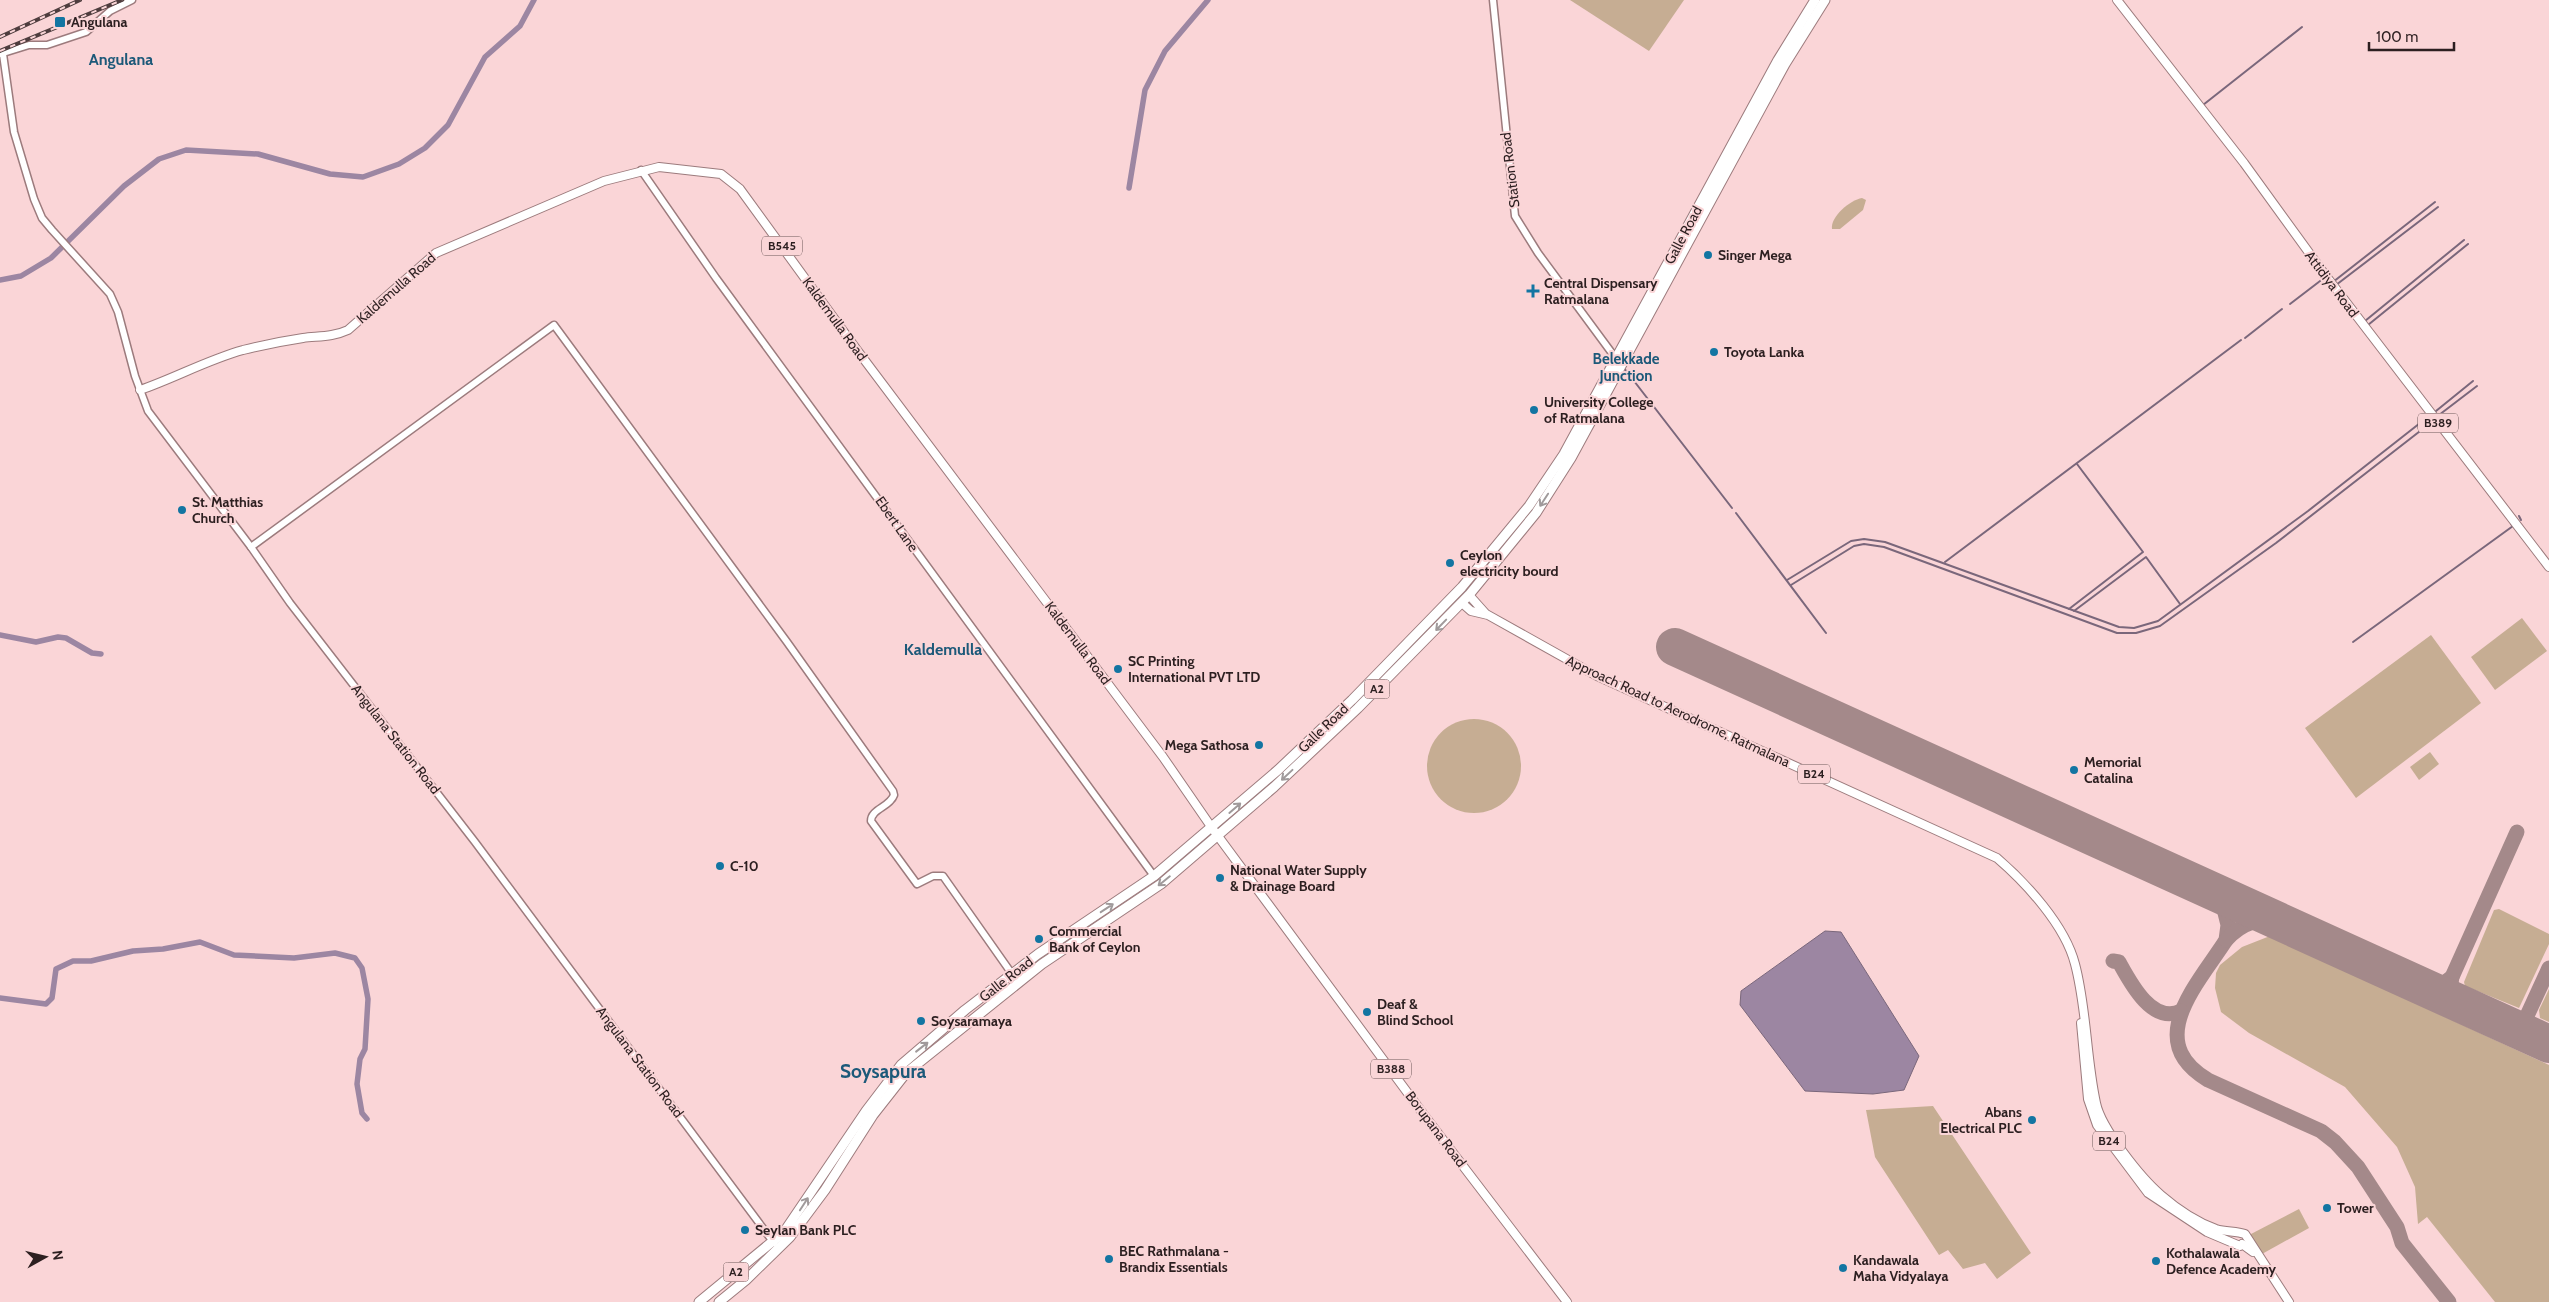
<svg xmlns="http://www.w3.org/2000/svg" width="2549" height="1302" viewBox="0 0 2549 1302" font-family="Cabin,sans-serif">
	<rect width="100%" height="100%" fill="#fad5d7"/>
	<!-- green -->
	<g fill="#c6ad93">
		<polygon points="1570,0 1684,0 1649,51"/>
		<path d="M1862,198L1866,200L1863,210L1840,229H1832C1830,217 1850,200 1862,198Z"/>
		<polygon points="2522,618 2547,651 2495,690 2471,657"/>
		<polygon points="2431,635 2481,703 2356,798 2305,728"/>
		<circle cx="1474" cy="766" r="47"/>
		<polygon points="2430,752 2439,764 2419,780 2410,767"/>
		<polygon points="2499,909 2549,934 2549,944 2519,1008 2465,986 2464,982 2494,910"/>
		<polygon points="2270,936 2549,1065 2549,1302 2495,1302 2427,1217 2418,1224 2415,1187 2397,1147 2345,1087 2249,1033 2221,1012 2215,988 2216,973 2220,965 2242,947"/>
		<polygon points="2549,989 2549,1022 2540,1018 2539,1010"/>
		<polygon points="1933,1106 2031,1253 1997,1279 1985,1263 1963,1269 1948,1250 1939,1255 1875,1157 1866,1110"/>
		<polygon points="2299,1209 2309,1228 2262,1254 2250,1237 2251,1234"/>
	</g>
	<!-- water -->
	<polygon fill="#9c86a2" stroke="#7a677b" points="1825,931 1841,932 1919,1056 1904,1090 1873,1094 1805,1091 1740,1005 1741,991"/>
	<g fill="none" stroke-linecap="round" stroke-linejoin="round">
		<!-- stream -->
		<g stroke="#7a677b" stroke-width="2">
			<polyline points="2203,105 2302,27"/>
			<polyline points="2333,282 2435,202"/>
			<polyline points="2336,285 2438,207"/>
			<polyline points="2290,304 2324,278"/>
			<polyline points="2365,321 2464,240"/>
			<polyline points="2368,325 2468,244"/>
			<polyline points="2245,338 2282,309"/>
			<polyline points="1624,368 1732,508"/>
			<polyline points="2436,411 2473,381"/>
			<polyline points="2439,415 2477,386"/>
			<polyline points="1736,513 1826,633"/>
			<polyline points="2519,516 2521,520"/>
			<polyline points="1945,562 2241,340"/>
			<polyline points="1787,580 1851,541 1864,539 1885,542 2119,627 2134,628 2158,621 2308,511 2429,416"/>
			<polyline points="1791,585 1854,546 1864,544 1884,547 2117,633 2136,633 2160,626 2276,543 2433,421 2434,423"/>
			<polyline points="2069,609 2143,552 2077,464"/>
			<polyline points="2074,611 2146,557 2180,604"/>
			<polyline points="2353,642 2513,526 2511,524"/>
		</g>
		<!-- canal -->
		<g stroke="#9c86a2" stroke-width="5.5">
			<polyline points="1129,188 1145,90 1165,51 1208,0"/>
			<polyline points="0,280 21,276 51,258 124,186 159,159 186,150 258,154 330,174 363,177 399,164 425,148 448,125 485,57 520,26 534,0"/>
			<polyline points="0,635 36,642 58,637 66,638 92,653 101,654"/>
			<polyline points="0,998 46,1004 52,998 56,969 73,961 91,961 133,951 163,949 200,942 234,955 294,958 335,953 355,958 362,968 368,999 365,1049 360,1059 357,1084 362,1113 367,1119"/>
		</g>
		<!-- taxiway -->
		<g stroke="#a4898a" stroke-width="15">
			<path d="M2204,888L2223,905L2228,925L2226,940C2198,984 2142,1041 2208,1080L2321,1131L2335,1142L2358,1167L2397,1227L2402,1243L2449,1302"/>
			<path d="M2226,940C2243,922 2257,918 2281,923"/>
			<path d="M2113,961L2119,962C2130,982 2152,1025 2181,1011"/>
			<polyline points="2420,986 2440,986 2452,977"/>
			<path d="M2464,1006C2454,997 2449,990 2452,977L2517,832"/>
			<polyline points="2520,1031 2549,968"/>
		</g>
		<!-- runway -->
		<polyline stroke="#a4898a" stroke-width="38" points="1675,647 2549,1044"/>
		<defs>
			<g id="minor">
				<polyline points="1493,0 1515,216 1538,253 1617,360"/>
				<polyline points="0,54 29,45 47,45 86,32 110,11 132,0"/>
				<polyline points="3,54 14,132 34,199 42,218 52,230 110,294 118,312 135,376 148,411 251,547 290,603 475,842 774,1243"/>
				<polyline points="641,170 716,278 1154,876"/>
				<path d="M251,547L554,325L787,642L893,791L894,795C890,807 871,809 871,821L917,884L933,876H943L1012,974"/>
			</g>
			<g id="major">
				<polyline points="2117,0 2244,163 2323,272 2549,567"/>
				<path d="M140,390C175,378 207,360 243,350C263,345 283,341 303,338C319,336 333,337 348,330L436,253L604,181L659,167L721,174L740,189L857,350L1163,757L1212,828L1424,1115L1567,1302"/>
				<polyline points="1469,595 1486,614"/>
				<path d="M1462,603L1471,611L1488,615L1597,676L1997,858C2026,883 2065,925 2075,964C2087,1009 2086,1057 2096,1103C2101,1128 2141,1178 2161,1195C2176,1208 2197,1222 2216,1229C2226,1232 2236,1231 2245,1234L2289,1302"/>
				<polyline points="2081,1023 2088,1099 2097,1125 2148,1193 2207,1232 2240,1246 2242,1244 2253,1252"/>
			</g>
			<g id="highway">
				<polyline points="699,1302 784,1232 866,1111 901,1065 965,1010 1038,954 1154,876 1278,770 1352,700 1462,587 1529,506 1564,454 1778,60 1815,0"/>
				<polyline points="719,1302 746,1280 790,1237 825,1190 873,1115 906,1073 1042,964 1161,884 1274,787 1358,708 1469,595 1536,513 1571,458 1785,64 1825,0"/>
			</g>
		</defs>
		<!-- minor casing -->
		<use href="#minor" stroke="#9c7b7d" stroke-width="9"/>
		<!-- major casing -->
		<use href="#major" stroke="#9c7b7d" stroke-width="10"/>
		<!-- highway casing -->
		<use href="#highway" stroke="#9c7b7d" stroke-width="11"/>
		<!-- minor -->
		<use href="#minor" stroke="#fff" stroke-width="6"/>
		<!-- major -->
		<use href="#major" stroke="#fff" stroke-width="8"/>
		<!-- highway -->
		<use href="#highway" stroke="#fff" stroke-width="9"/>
		<defs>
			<g id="rail">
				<polyline points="0,37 80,0"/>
				<polyline points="0,51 122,0"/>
			</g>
		</defs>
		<!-- rail casing -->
		<use href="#rail" stroke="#4e3d3e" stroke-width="4"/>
		<!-- rail -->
		<use href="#rail" stroke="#fad5d7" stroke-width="2" stroke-dasharray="5.5" stroke-linecap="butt"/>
	</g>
	<!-- one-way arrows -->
	<defs><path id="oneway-shaft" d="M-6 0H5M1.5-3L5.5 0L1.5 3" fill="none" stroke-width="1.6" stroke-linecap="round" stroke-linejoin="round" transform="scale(1.25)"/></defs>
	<g stroke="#a09a9b">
		<use href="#oneway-shaft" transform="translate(1544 500) rotate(123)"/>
		<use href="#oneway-shaft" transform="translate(1441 625) rotate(134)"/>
		<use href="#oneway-shaft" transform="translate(1287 775) rotate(137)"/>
		<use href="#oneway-shaft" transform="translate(1235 808) rotate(-41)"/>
		<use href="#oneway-shaft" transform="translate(1164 881) rotate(141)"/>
		<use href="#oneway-shaft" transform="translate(1107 908) rotate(-33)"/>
		<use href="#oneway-shaft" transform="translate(922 1047) rotate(-38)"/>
		<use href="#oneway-shaft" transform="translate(804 1204) rotate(-57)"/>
	</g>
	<!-- markers -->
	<g fill="#1375a2" stroke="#fad5d7" stroke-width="2">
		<rect x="54" y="16" width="12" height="12" rx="2.5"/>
		<circle cx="1708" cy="255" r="5"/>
		<path d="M1530.5 283.5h5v5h5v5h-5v5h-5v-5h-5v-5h5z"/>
		<circle cx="1714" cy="352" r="5"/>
		<circle cx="1534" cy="410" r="5"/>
		<circle cx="182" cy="510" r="5"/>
		<circle cx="1450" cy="563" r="5"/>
		<circle cx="1118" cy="669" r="5"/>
		<circle cx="1259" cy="745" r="5"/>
		<circle cx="2074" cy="770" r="5"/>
		<circle cx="720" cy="866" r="5"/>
		<circle cx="1220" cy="878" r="5"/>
		<circle cx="1039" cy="939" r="5"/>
		<circle cx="1367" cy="1012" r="5"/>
		<circle cx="921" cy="1021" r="5"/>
		<circle cx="2032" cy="1120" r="5"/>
		<circle cx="2327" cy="1208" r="5"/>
		<circle cx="745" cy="1230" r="5"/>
		<circle cx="1109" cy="1259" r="5"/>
		<circle cx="2156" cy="1261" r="5"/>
		<circle cx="1843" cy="1268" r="5"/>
	</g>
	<g text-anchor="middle" stroke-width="4" stroke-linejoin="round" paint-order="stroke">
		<!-- shield labels -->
		<g fill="#fad5d7" stroke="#6a5657" stroke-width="1">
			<rect x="762" y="236.5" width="40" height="19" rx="4"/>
			<rect x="2418" y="413.5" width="40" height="19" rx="4"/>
			<rect x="1364.5" y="679.5" width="25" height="19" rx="4"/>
			<rect x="1798" y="764.5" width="32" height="19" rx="4"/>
			<rect x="1371" y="1059.5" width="40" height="19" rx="4"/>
			<rect x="2093" y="1131.5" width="32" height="19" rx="4"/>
			<rect x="723.5" y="1262.5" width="25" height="19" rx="4"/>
		</g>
		<g font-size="12" font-weight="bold" fill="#2c1f20">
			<text x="782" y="250">B545</text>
			<text x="2438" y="427">B389</text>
			<text x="1377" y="693">A2</text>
			<text x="1814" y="778">B24</text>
			<text x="1391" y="1073">B388</text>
			<text x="2109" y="1145">B24</text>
			<text x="736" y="1276">A2</text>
		</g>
		<!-- poi labels -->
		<g font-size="14" font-weight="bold" fill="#2c1f20" stroke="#fad5d7" text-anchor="start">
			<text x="71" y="27">Angulana</text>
			<text x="1718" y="260">Singer Mega</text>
			<text x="1544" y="288">Central Dispensary<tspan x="1544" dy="16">Ratmalana</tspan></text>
			<text x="1724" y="357">Toyota Lanka</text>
			<text x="1544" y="407">University College<tspan x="1544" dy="16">of Ratmalana</tspan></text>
			<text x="192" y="507">St. Matthias<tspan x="192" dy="16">Church</tspan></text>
			<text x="1460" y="560">Ceylon<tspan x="1460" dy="16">electricity bourd</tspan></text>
			<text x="1128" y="666">SC Printing<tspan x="1128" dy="16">International PVT LTD</tspan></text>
			<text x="1249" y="750" text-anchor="end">Mega Sathosa</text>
			<text x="2084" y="767">Memorial<tspan x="2084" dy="16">Catalina</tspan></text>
			<text x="730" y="871">C-10</text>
			<text x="1230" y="875">National Water Supply<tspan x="1230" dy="16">&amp; Drainage Board</tspan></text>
			<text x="1049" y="936">Commercial<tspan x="1049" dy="16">Bank of Ceylon</tspan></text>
			<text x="1377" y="1009">Deaf &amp;<tspan x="1377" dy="16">Blind School</tspan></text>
			<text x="931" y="1026">Soysaramaya</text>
			<text x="2022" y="1117" text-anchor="end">Abans<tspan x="2022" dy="16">Electrical PLC</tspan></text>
			<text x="2337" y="1213">Tower</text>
			<text x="755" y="1235">Seylan Bank PLC</text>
			<text x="1119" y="1256">BEC Rathmalana -<tspan x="1119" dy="16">Brandix Essentials</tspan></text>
			<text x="2166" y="1258">Kothalawala<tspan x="2166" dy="16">Defence Academy</tspan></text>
			<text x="1853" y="1265">Kandawala<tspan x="1853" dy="16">Maha Vidyalaya</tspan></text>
		</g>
		<!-- street labels -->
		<g font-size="14" fill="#2c1f20" stroke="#fad5d7">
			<text transform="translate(1510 170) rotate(-97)" y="5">Station Road</text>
			<text transform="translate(1683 235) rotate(-62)" y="5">Galle Road</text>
			<text transform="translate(2332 284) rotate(53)" y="5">Attidiya Road</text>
			<text transform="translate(396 288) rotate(-41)" y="5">Kaldemulla Road</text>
			<text transform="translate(835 319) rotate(54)" y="5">Kaldemulla Road</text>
			<text transform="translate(897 524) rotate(55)" y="5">Ebert Lane</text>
			<text transform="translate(1078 643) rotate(53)" y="5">Kaldemulla Road</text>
			<text transform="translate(1678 711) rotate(25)" y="5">Approach Road to Aerodrome, Ratmalana</text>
			<text transform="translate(1323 728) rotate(-44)" y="5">Galle Road</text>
			<text transform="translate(396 739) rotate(52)" y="5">Angulana Station Road</text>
			<text transform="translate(1006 979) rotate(-38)" y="5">Galle Road</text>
			<text transform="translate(640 1062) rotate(53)" y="5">Angulana Station Road</text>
			<text transform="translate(1436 1129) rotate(53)" y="5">Borupana Road</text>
		</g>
		<!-- neighbourhood labels -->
		<g font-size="15" font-weight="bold" fill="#1c5979" stroke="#fad5d7">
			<text x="1626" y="364">Belekkade<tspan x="1626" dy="17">Junction</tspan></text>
		</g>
		<!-- quarter labels -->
		<g font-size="16" font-weight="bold" fill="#1c5979" stroke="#fad5d7">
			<text x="121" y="65">Angulana</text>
			<text x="943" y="655">Kaldemulla</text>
		</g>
		<!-- district labels -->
		<g font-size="19" font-weight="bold" fill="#1c5979" stroke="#fad5d7">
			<text x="883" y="1078">Soysapura</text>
		</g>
	</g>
	<!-- north arrow -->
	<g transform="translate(45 1257) rotate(82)" stroke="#fad5d7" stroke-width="4" paint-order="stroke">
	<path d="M0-4L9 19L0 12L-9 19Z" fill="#2c1f20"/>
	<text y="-8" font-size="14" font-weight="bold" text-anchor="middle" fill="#2c1f20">N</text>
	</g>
	<!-- scale -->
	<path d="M2369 42v8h85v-8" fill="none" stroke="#2c1f20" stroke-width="2.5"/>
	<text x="2376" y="42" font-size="15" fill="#2c1f20" stroke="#fad5d7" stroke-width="4" paint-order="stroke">100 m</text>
</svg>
